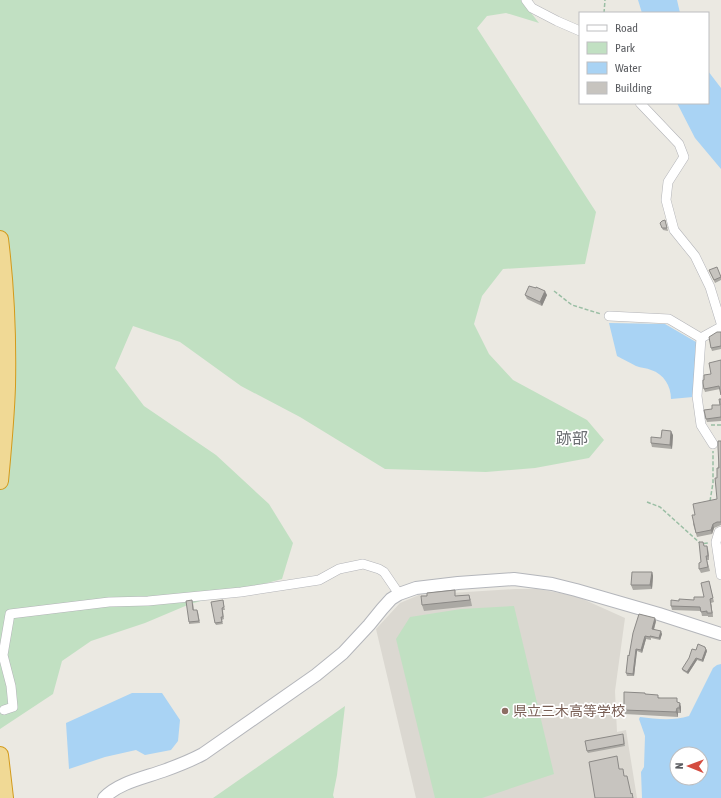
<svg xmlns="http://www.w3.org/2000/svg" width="721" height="798" viewBox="0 0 721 798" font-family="'Asap Condensed','Noto Sans JP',sans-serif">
	<rect width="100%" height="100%" fill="#ebe9e2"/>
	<!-- education -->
	<polygon fill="#dbd8d1" points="515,589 538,589 576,596 625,618 615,691 617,732 626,730 637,798 416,798 376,629 400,603 419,595"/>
	<!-- green -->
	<g fill="#c1e0c2">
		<polygon points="0,0 521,0 539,23 506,13 487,16 477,28 596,212 585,264 503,269 482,296 474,324 489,354 513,380 587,420 604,440 589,458 535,468 486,472 385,469 300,417 241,386 180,342 133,326 115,368 144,406 216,455 269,504 293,543 282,579 190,604 145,623 91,641 62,661 53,694 0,729"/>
		<polygon points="514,606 554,774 482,798 435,798 396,639 410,617 461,609"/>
		<polygon points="345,706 337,775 333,795 334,798 213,798"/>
	</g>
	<!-- water -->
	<g fill="#a9d3f4" fill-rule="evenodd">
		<polygon points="638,0 677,0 680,13 642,13"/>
		<polygon points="708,71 721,88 721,169 695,138 677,103 708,103"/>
		<path d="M609,323L665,324L696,342L693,397L671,399C671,386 664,374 651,370C647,368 641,368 636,366C630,363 623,359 617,356Z"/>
		<path d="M721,664V798H642L641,772L644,767L645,736L639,719L640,717C656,719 673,721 689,716L713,668L717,665ZM677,754H701V778H677Z"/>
		<polygon points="132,693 162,693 180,720 178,741 171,750 145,755 136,750 105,757 69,769 66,723"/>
	</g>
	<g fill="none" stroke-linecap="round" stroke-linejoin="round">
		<defs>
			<g id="street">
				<polyline points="526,0 532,8 557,21 580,31"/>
				<polyline points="640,103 679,144 684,157 668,182 666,200 674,230 695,256 710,287 721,323"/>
				<polyline points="609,316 669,319 701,338 697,396 701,425 713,444"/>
				<polyline points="701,338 721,327"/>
				<polyline points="721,531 719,532 716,542 721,575"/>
				<polyline points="4,710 13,707 11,686 3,655 10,614 109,602 148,601 241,592 319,580 339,569 363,564 379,569 384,572 399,594"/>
			</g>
			<path id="secondary" d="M104,798C118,783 143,778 163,771C177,766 190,761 203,754L316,675L343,653L369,625L382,609L391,599L399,594L416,588L458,583L514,579L552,584L576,590L659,614L721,634"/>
			<g id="highway">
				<path d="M0,239C6,288 8,337 7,386C6,418 3,449 0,481"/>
				<polyline points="0,755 5,798"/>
			</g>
		</defs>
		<!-- street casing -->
		<use href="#street" stroke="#b3b4b8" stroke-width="10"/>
		<!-- secondary casing -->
		<use href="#secondary" stroke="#b4b6bb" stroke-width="14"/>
		<!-- highway casing -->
		<use href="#highway" stroke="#d39a1b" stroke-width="18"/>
		<!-- path -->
		<g stroke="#9abea4" stroke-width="1.5" stroke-dasharray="4 2" stroke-linecap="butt">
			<polyline points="604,13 605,0"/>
			<polyline points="554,291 572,305 601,314"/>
			<polyline points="711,425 721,425"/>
			<polyline points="710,501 713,483 713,451"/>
			<polyline points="647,502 660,507 701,544 708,543"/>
		</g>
		<!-- street -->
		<use href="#street" stroke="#fff" stroke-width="9"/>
		<!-- secondary -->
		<use href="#secondary" stroke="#fff" stroke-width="12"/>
		<!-- highway -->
		<use href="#highway" stroke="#f0d995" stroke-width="16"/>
	</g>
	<!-- wall -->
	<g fill="#aba9a4">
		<polygon points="665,220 668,231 663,230 660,223"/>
		<polygon points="709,270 721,276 721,280 715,283"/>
		<polygon points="536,288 547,295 542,306 527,299 525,295"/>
		<polygon points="721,333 721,349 712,351 711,348"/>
		<polygon points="721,360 720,389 705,392 704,389 704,380 711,374"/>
		<polygon points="721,399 721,421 707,422 706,419 712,409 720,405"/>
		<polygon points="673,435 672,449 652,447 651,443"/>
		<polygon points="721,441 721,525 714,528 712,534 697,537 693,524 695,515 717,499 717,478"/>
		<polygon points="708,549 709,560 707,560 710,571 701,573 699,569 701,562"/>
		<polygon points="652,572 653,576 652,589 633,590 631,585"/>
		<polygon points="709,581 714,602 711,603 713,617 708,617 708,616 702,616 701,611 672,610 671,606 679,601 694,600 704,597"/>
		<polygon points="469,595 471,601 472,606 424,611 422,605 457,596"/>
		<polygon points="223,600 225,610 223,610 224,619 222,620 223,624 216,625 215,623"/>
		<polygon points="193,603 194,610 197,610 198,612 200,623 189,624 189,622"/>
		<polygon points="656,621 654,630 662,634 660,640 651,638 651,640 646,639 642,653 637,651 634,676 627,676 626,673 629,656"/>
		<polygon points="705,647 707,651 703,662 697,660 688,674 683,671 682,669"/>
		<polygon points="646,694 679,703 681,707 681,713 678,713 678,717 625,714 624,710"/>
		<polygon points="624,737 625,746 588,753 587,751"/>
	</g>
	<!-- shaded-wall -->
	<g fill="#8b8986">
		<polygon points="545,291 547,295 542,306 540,302"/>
		<polygon points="671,431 673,435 672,449 670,445"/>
		<polygon points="713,524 714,528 712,534 711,530"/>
		<polygon points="707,546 708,549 709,560 708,556"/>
		<polygon points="652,572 653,576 652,589 650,585"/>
		<polygon points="710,599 711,603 713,617 712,613"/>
		<polygon points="655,618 656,621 653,632 652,629"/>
		<polygon points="661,631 662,634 660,640 659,638"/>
		<polygon points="645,636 646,639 642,653 641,650"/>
		<polygon points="705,647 707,651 703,662 702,660"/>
		<polygon points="636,649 637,651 634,676 633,674"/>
		<polygon points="696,658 697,660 688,674 687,672"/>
		<polygon points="680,703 681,707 681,713 679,708"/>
		<polygon points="677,708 678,713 678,717 676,712"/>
	</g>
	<!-- building -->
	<g fill="#c7c4bf" stroke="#8b8986">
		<polygon points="665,220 667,228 662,228 660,223 662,221"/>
		<polygon points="717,267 721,277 714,280 709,270"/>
		<polygon points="529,286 536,288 536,287 545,291 540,302 525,295"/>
		<polygon points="717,332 721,332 721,346 711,348 709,337"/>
		<polygon points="721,360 721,395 719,386 704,389 703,383 703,380 704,380 704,375 711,374 709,363"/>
		<polygon points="719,399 721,399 721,417 706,419 704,410 712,409 712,405 720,405"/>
		<polygon points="662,430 671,431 670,445 651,443 651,437 661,438"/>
		<polygon points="718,441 721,441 721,522 717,522 713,524 711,530 696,533 692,515 695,515 693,504 717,499 715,478 717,478 717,468 719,468 718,447"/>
		<polygon points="699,542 703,542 704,546 707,546 708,556 706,556 708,567 699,569 699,563 701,562"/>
		<polygon points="632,572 652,572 650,585 631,585"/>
		<polygon points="709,581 713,598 710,599 712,613 707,613 707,611 701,612 700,607 671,606 671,600 679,601 679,599 694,600 694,597 704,597 701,583"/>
		<polygon points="455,590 455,596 469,595 470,600 422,605 421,596 427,596 427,593"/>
		<polygon points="192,600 193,610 197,610 199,621 189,622 186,601"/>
		<polygon points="223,600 224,607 222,608 223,617 221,617 222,622 215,623 211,602"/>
		<polygon points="639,614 655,618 652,629 661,631 659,638 650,636 650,637 645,636 641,650 636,649 633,674 626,673 628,655 629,656 633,633"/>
		<polygon points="698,644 705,647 705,648 706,649 702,660 696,658 687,672 682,669 689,658 692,649 696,650"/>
		<polygon points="624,692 645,693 645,694 658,695 658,698 677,698 677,702 680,703 679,708 677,708 676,712 624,710"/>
		<polygon points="623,734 624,744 587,751 585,741"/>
		<polygon points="617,756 619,769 623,769 624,776 627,776 631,794 632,793 633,798 595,798 589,762"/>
	</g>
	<!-- markers -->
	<circle fill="#8d6e63" stroke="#fff" stroke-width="1.5" cx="505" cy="711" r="4"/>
	<g text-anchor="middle" stroke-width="3.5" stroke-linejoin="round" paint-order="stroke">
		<!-- education labels -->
		<g font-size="14" fill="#785e54" stroke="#fff" text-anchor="start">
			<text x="513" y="716">県立三木高等学校</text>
		</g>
		<!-- quarter labels -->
		<g font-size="16" fill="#6c6f73" stroke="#fff">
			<text x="572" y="444">跡部</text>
		</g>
	</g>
	<!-- legend -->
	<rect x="579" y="12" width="130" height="92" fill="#ffffff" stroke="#bdbec0"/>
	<rect x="587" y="25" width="20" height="6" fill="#ffffff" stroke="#bdbec0"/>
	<text x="615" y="32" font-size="12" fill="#5b5d61">Road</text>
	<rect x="587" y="42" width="20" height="12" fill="#c1e0c2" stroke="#bdbec0"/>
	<text x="615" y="52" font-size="12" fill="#5b5d61">Park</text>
	<rect x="587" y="62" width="20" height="12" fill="#a9d3f4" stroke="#bdbec0"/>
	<text x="615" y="72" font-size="12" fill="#5b5d61">Water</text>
	<rect x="587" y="82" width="20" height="12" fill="#c7c4bf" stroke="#bdbec0"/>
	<text x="615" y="92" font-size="12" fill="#5b5d61">Building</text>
	<!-- north arrow -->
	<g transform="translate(689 766) rotate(271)"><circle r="19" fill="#ffffff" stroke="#bdbec0"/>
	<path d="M0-3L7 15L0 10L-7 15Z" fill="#d44c40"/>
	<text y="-6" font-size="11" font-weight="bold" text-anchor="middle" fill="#5b5d61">N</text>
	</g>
</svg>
